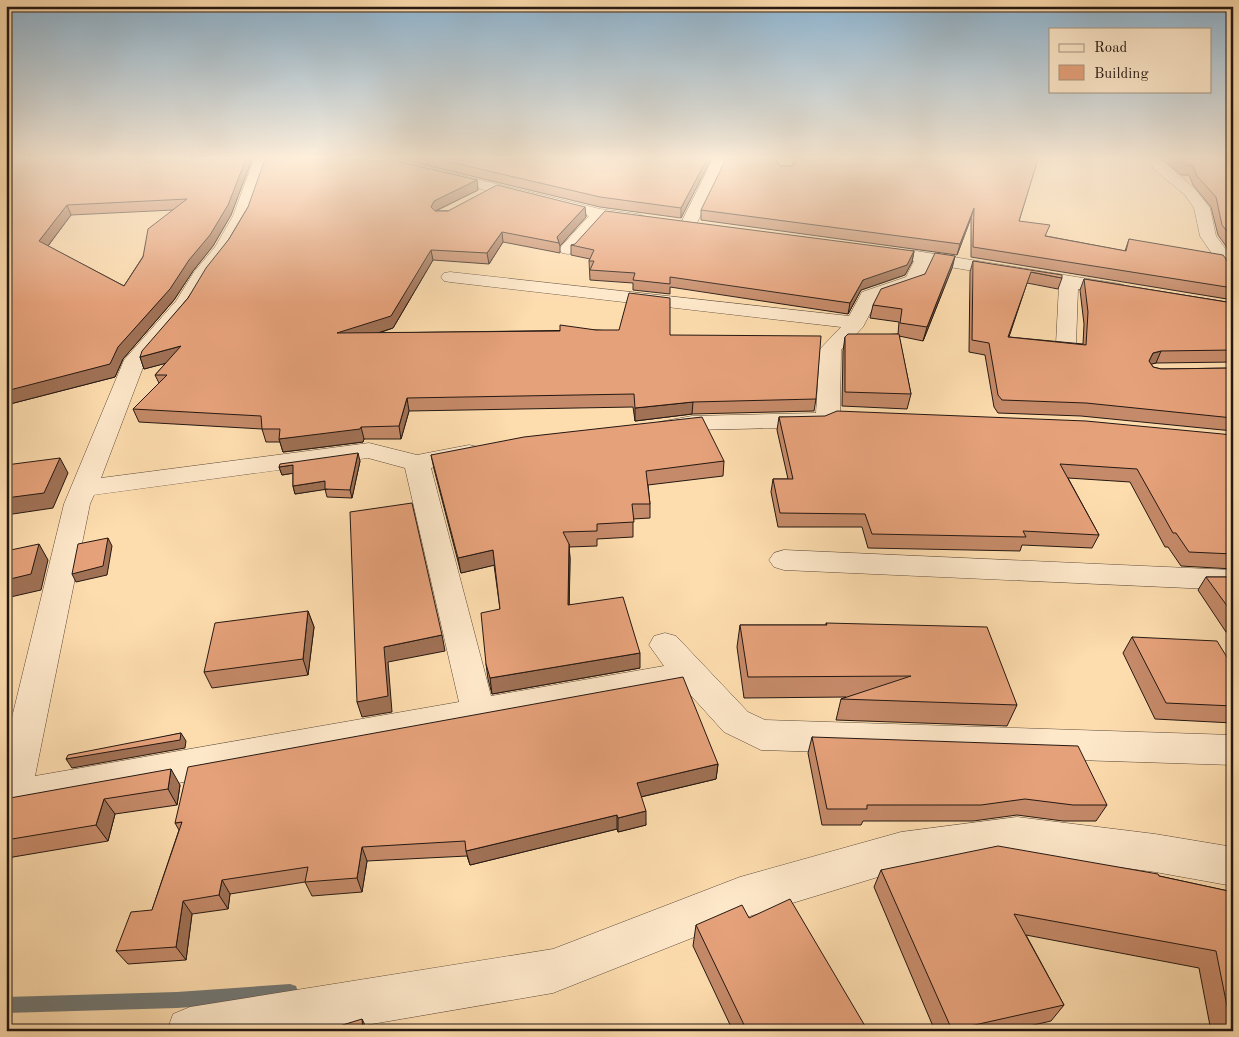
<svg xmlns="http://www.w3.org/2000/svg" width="1239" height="1037" viewBox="0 0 1239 1037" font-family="'Old Standard TT',serif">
	<rect width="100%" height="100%" fill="#fddcae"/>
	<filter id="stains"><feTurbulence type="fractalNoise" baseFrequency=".004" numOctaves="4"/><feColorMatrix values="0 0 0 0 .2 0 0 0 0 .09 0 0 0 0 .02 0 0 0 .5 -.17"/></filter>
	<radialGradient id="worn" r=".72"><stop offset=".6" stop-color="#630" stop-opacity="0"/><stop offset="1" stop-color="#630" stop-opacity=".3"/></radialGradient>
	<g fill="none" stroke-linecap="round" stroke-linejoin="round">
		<!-- stream -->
		<polygon fill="#727875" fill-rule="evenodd" points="290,984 296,986 298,992 296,998 290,1000 177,1008 6,1013 6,997 177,992"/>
		<defs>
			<g id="street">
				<path d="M254,159H268L249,216L231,249L208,278L191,308L145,362L101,478L369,443L417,455L469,445L478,447L481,452L478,457L431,468L491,696L664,666L649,645L654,636L665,633L676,636L748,712L765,720L1233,735V765L761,750L724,732L685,689L22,812L6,819V742L64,504L124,360L176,301L194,272L215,247L233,216ZM368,458L405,468L459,702L35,776L90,504L94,495Z"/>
				<polygon points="372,159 394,159 600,209 638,214 644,216 646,219 644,222 638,224 604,219 574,253 568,254 562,253 559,249 589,216 374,162"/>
				<polygon points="713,159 727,159 696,225 694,228 682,228 680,225"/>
				<polygon points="778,159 792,159 792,171 790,174 780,174 778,171"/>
				<polygon points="1147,159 1161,159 1195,189 1210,208 1216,236 1233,259 1233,277 1227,276 1200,236 1194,208 1185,195 1155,170"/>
				<polygon points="916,251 1120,284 1127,286 1129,290 1127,294 1120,296 1078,289 1076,344 1073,348 1066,350 1059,348 1056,344 1059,285 931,264 921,285 877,300 863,327 841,350 840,415 831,425 823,427 692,430 667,434 659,432 655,427 659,422 692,416 816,413 820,349 841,327 450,282 444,281 441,277 444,273 450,272 849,316 862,292 906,277 914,261 910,260 907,256 910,252"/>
				<polygon points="784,550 1233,570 1233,590 784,570 774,567 769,560 774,553"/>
				<polygon points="1017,817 1155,834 1233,847 1233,886 1155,872 1017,853 901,870 740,919 553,993 331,1031 167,1031 173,1014 190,1007 553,949 740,877 901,832"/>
			</g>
		</defs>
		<!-- street casing -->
		<use href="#street" stroke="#5b4939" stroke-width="1"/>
		<!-- street -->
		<use href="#street" fill="#fee8ca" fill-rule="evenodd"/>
	</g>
	<!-- wall -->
	<g fill="#c58a69" stroke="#251812" fill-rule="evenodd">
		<path d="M6,159H252L231,215L213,246L193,271L174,300L123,359L115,377L6,405ZM173,210L124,286L48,246L71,215Z"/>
		<polygon points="401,159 711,159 681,218 600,207"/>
		<polygon points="793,159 1038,159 1019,221 1046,236 1125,251 1129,239 1233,267 1233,300 971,257 971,218 957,255 701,220 701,210 777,162 780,166 793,166 794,164"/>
		<polygon points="1163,159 1233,159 1233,256 1218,235 1211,207 1193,185 1189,175 1181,175"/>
		<polygon points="477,180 478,190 436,211 585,207 586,217 560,246 560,253 503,242 489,264 433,260 393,328 379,333 596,330 670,335 816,399 814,411 692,414 635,421 633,407 409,411 401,439 364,439 363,442 283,452 280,442 266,442 262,429 139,422 133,409 159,383 155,375 166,363 144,369 140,357 188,298 229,239 248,207"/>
		<polygon points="571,245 914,251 912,262 905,275 861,290 848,314 670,287 670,294 633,290 633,283 590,280 589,261 590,259 571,255"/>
		<polygon points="955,256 952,268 923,341 899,336 911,394 907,409 842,406 843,351 845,337 898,334 899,322 870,318 873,305"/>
		<polygon points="973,261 1062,278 1058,289 1027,283 1009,337 1083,344 1084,324 1080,290 1084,279 1233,303 1233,362 1156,363 1151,364 1153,367 1161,369 1233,368 1233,431 1081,416 998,413 994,407 985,355 969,352 970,272"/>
		<polygon points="779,417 1233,435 1233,569 1181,566 1168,547 1165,547 1130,482 1068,478 1099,535 1092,548 1022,545 1020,551 868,548 862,527 778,527 771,492 773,479 788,479 777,430"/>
		<polygon points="431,455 724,461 723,476 648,485 650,504 650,518 633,519 633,537 597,539 597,546 569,547 570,559 569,605 640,668 492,694 488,679 486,664 500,609 494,565 461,573 434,469"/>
		<polygon points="360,461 352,498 327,497 325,489 295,494 293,486 293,473 282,475 279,467"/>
		<polygon points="1206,577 1233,577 1233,632 1226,632 1198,590"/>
		<polygon points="308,611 314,627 308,675 212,688 204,672"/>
		<polygon points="826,623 1017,705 1007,726 836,720 841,699 846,697 744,698 737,647 740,625 826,625"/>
		<polygon points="1132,637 1233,667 1233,723 1155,719 1123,653"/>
		<polygon points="812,737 1107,805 1096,821 1063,821 1017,815 973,821 863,821 861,825 822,825 808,753"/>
		<polygon points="718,764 716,779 641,797 646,825 618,832 617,829 470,865 467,856 367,861 362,892 312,896 305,882 230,894 228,909 192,914 186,960 128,964 116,951 152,910 179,830 175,823"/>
		<polygon points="180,785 177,805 115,814 108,841 13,857 6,865 6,799"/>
		<polygon points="881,870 1159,876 1233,892 1233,1031 1211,1031 1199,968 1026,935 1064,1005 1051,1021 1008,1031 935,1031 874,887"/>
		<polygon points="696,925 868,1031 733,1031 693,946"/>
	</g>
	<!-- shaded-wall -->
	<g fill="#a07155" stroke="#251812">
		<polygon points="246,159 252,159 231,215 213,246 193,271 174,300 123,359 115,377 6,405 6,391 118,347"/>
		<polygon points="707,159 711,159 681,218 681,208"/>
		<polygon points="477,180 478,190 435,211 431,207 434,201"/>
		<polygon points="67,205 71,215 44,251 39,241"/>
		<polygon points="585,207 586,217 560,246 557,237"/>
		<polygon points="974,208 971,218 957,255 960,244"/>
		<polygon points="502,232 503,242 489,264 487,253"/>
		<polygon points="431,250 433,260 393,328 340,345 337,333"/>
		<polygon points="914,251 912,262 905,275 861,290 848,314 850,303 863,280"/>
		<polygon points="955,256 952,268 923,341 927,327"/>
		<polygon points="181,346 186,358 144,369 140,357"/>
		<polygon points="1161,351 1156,363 1148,365 1143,373 1153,353"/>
		<polygon points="407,398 409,411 401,439 399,426"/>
		<polygon points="693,402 692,414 635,421 635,408"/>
		<polygon points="361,427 364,439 363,442 283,452 279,439"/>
		<polygon points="358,453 360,461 352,498 350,490"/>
		<polygon points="60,458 68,473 53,508 6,515 6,498"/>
		<polygon points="293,465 295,473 282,475 279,467"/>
		<polygon points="325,481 328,489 295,494 293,486"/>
		<polygon points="108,538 112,546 107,575 76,582 72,574"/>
		<polygon points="39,544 48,560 41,590 6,598 6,580"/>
		<polygon points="569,544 570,559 569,620 568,605"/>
		<polygon points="493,550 495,565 461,573 458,558"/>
		<polygon points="308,611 314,627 308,675 303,659"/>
		<polygon points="442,635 445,651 388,662 392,712 362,717 357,702 384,647"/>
		<polygon points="640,653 640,668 492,694 490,678"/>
		<polygon points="181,733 186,741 185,748 72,768 66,759"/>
		<polygon points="718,764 716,779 636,798 637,783"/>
		<polygon points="171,769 180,785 177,805 168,789"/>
		<polygon points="104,799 115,814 108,841 96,825"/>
		<polygon points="646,811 646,825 618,832 618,818"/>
		<polygon points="617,815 617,829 470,865 466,851"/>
		<polygon points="362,847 367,861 362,892 357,878"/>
		<polygon points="6,848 13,857 6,865"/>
		<polygon points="222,880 230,894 228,909 219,895"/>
		<polygon points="183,901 192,914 186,960 176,947"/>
		<polygon points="362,1019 368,1031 363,1031"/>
	</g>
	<!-- building -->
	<g fill="#e5a17a" stroke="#251812" fill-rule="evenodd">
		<path d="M6,159H246L228,205L210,235L189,260L170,289L118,347L110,364L6,391ZM187,199L148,229L143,257L124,286L39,241L67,205Z"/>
		<polygon points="265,159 388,159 477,180 434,201 431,207 435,211 448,211 497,185 585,207 557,237 559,243 502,232 487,253 431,250 391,316 337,333 560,331 560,325 596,330 619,330 629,293 670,298 670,335 821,336 816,399 693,402 635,408 634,394 407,398 399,426 361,427 360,429 279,439 280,429 262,429 261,416 133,409 167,375 155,375 181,346 140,357 142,351 188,298 206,268 229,239 248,207"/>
		<polygon points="437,159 707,159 681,208 600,197"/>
		<polygon points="726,159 777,159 777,162 780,166 793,166 795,162 795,159 1038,159 1019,221 1050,225 1045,236 1126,251 1129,239 1223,255 1231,266 1233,267 1233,288 973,247 974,208 960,244 701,210"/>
		<polygon points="1178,159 1233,159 1233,239 1222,225 1216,197 1197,176 1193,166 1185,165"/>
		<polygon points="605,211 914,251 907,265 863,280 850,303 670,277 670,284 633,280 635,273 590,270 594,261 589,261 594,250 571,245 575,244"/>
		<polygon points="935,253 955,256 927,327 900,323 902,309 873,305 881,289 925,274"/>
		<polygon points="973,261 1062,275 1062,278 1031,272 1008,337 1086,345 1088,312 1084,279 1233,303 1233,350 1161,351 1153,353 1149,361 1153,367 1161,369 1233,368 1233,418 1086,403 1002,400 998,395 989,343 972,340"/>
		<polygon points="848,334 899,334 911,394 845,392 845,337"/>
		<polygon points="837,411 1086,421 1233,435 1233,554 1189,552 1176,533 1173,533 1137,469 1060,464 1099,535 1023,531 1026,537 872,534 865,514 780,513 773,479 793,479 779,417 825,416"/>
		<polygon points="702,417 724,461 646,471 650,504 632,504 634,522 597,524 597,531 563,532 569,544 568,605 623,597 640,653 490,678 486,664 481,613 500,609 493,550 458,558 431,455 524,437"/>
		<polygon points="358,453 350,490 325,489 325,481 293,486 293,465 279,467 280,464"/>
		<polygon points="60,458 44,493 6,498 6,465"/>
		<polygon points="412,503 442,635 384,647 388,696 357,702 350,512"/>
		<polygon points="108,538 103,566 72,574 78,544"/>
		<polygon points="39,544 31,574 6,580 6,551"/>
		<polygon points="1206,577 1233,577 1233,614"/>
		<polygon points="308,611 303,659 204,672 215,623"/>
		<polygon points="826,623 987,627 1017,705 841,699 911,676 748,677 740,625 827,625"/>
		<polygon points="1132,637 1217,641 1233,667 1233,706 1166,703"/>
		<polygon points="683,677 718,764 637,783 646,811 618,818 617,815 466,851 465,841 362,847 357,878 305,882 308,867 222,880 219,895 183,901 176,947 116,951 131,912 152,910 182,822 175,823 188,767"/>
		<polygon points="181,733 180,740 66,759 68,755"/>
		<polygon points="812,737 1078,746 1107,805 1073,805 1025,799 981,805 867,805 867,809 827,809"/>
		<polygon points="171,769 168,789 104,799 96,825 6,840 6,799 10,798"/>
		<polygon points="998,846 1158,874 1159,876 1233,892 1233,1031 1232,1031 1216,951 1014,914 1064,1005 952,1030 881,870"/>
		<polygon points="790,899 868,1031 747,1031 696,925 742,905 749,918"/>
		<polygon points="362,1019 363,1031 323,1031"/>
	</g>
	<!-- sky -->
	<linearGradient id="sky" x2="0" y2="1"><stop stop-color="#8db6d4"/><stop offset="0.52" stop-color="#feefdb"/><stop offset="1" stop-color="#feefdb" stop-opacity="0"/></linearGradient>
	<rect width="1239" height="304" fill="url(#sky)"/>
	<!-- margin -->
	<rect width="1239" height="1037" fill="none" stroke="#fddcae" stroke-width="25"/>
	<rect x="8" y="8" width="1224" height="1022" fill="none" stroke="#251812" stroke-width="2.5"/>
	<rect x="12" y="12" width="1214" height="1012" fill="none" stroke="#251812"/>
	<!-- legend -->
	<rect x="1049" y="28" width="162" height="65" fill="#fee8ca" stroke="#a79580"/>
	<rect x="1059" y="44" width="25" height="8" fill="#fee8ca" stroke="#a79580"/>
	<text x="1094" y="52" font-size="15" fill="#251812">Road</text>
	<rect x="1059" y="65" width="25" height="15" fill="#e5a17a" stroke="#a79580"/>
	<text x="1094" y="78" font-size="15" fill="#251812">Building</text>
	<rect width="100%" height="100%" filter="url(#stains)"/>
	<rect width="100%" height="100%" fill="url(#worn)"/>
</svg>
